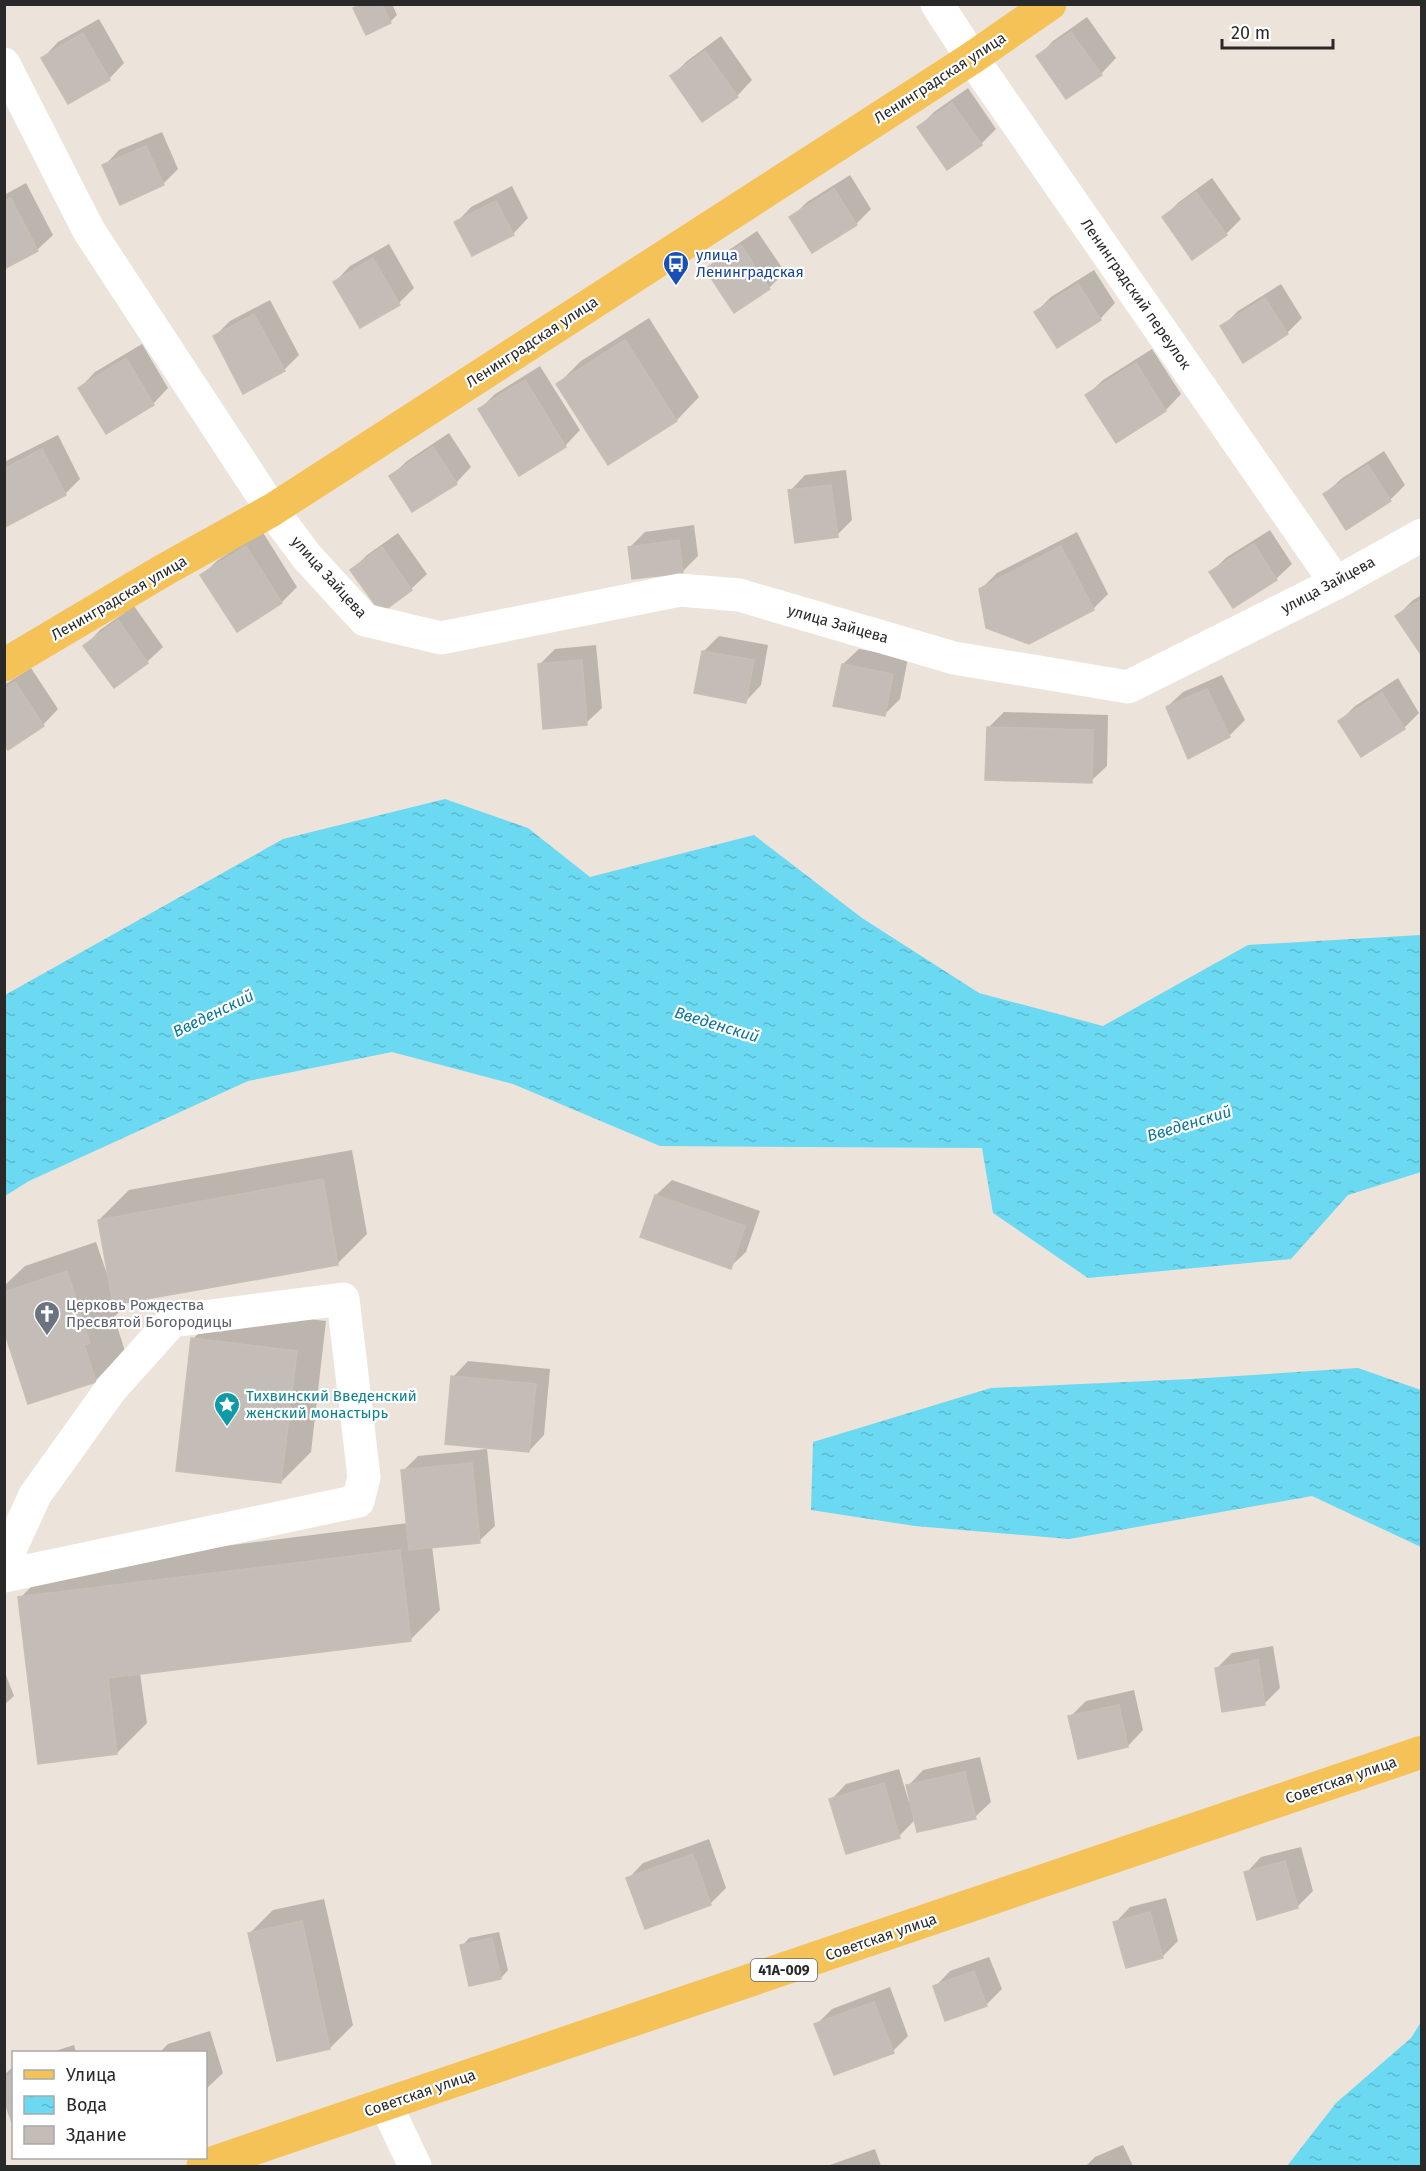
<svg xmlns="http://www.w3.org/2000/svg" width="1426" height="2171" viewBox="0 0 1426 2171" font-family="'Fira Sans',sans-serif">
	<defs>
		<pattern id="water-ripples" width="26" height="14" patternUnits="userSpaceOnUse" patternTransform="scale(1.5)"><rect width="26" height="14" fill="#6ad9f1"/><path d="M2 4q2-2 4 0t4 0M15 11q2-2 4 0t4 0" fill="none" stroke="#5cbacf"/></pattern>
	</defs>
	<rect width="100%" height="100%" fill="#ece3da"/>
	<!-- water -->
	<g fill="url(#water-ripples)">
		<polygon points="445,799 528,828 590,877 754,835 862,918 979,993 1103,1026 1248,945 1421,935 1421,1172 1348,1195 1291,1259 1088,1278 993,1213 982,1148 660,1146 513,1084 392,1052 248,1081 29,1181 5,1196 5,995 283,839"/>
		<polygon points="1358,1368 1421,1390 1421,1547 1312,1496 1069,1539 915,1526 811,1510 813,1442 991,1388 1191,1379"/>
		<polygon points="1421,2022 1421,2166 1287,2166 1336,2103 1411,2038"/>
	</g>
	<!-- shadow -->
	<g fill="#0003">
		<polygon points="359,4 392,4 397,15 390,22 355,9"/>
		<polygon points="1087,17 1116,58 1101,74 1038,57 1053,41"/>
		<polygon points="99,19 124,63 109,79 43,58 58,42"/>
		<polygon points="721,36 752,80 737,96 672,76 687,61"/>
		<polygon points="968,88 996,129 981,144 919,127 934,112"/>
		<polygon points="162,132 178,169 163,184 104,166 119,150"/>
		<polygon points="850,175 871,209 856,224 791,218 807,202"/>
		<polygon points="1212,178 1241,219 1226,234 1164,217 1179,202"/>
		<polygon points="26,183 53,235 37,250 4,267 4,195"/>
		<polygon points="512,186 528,218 513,234 456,223 471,207"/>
		<polygon points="757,231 785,272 769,288 707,269 723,254"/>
		<polygon points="389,244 414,288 399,303 335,282 350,266"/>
		<polygon points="1094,270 1115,303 1100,319 1036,312 1051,297"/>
		<polygon points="1281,284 1302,318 1287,333 1222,327 1238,311"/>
		<polygon points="270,300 299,355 284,370 214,337 230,321"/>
		<polygon points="649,318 699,397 677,420 609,463 558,384 581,361"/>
		<polygon points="142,344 168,388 153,404 80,388 95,372"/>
		<polygon points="1152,349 1181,394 1166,410 1116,441 1087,395 1103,380"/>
		<polygon points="540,366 580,430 565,446 480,409 495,394"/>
		<polygon points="449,433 471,467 456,483 391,476 407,461"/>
		<polygon points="58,435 80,479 65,494 6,525 4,462"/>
		<polygon points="1384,451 1405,485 1390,500 1325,494 1341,479"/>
		<polygon points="846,470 852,520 837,535 790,491 805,475"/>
		<polygon points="694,525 698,556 683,571 630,547 645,532"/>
		<polygon points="1270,530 1292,564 1276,579 1211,572 1227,557"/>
		<polygon points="262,531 297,587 282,602 202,575 218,560"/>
		<polygon points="1077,532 1108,594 1093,609 981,589 997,573"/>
		<polygon points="398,533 427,574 411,589 352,570 367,555"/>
		<polygon points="1422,595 1422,653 1397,616 1413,600"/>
		<polygon points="134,606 163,647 147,662 114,686 85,646 100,630"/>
		<polygon points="719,636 768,645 761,685 746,701 703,652"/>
		<polygon points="596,645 602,708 586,723 540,664 555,649"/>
		<polygon points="859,649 908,658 900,699 885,714 843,664"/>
		<polygon points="31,668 58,709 43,725 4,741 4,685"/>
		<polygon points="1222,675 1245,720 1229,736 1167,707 1183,692"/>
		<polygon points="1398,678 1419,713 1404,728 1340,721 1355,706"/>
		<polygon points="1004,712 1108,715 1107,766 1091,781 988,728"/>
		<polygon points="352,1150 367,1234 337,1264 116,1303 119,1312 114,1317 125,1351 95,1381 4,1326 4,1286 25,1266 96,1242 107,1274 109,1274 99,1220 129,1190"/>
		<polygon points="672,1180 760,1211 746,1252 730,1267 642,1236 656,1195"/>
		<polygon points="223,1309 326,1321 311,1452 281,1482 193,1339"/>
		<polygon points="468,1361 550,1369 544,1435 529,1451 453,1377"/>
		<polygon points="487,1449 495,1526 479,1541 432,1546 440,1610 410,1640 140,1673 147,1723 117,1753 20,1598 50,1568 408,1523 403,1471 418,1456"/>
		<polygon points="1273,1646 1280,1688 1265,1703 1216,1669 1232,1653"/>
		<polygon points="4,1670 14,1696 4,1705"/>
		<polygon points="1134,1690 1143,1730 1128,1746 1070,1717 1086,1701"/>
		<polygon points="980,1757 991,1802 975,1817 915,1820 899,1836 831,1800 846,1784 899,1769 909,1802 911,1801 908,1786 923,1770"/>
		<polygon points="709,1839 726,1888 711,1903 646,1927 628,1879 643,1863"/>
		<polygon points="1301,1847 1313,1891 1297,1907 1246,1873 1261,1857"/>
		<polygon points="1166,1898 1178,1941 1162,1957 1115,1923 1130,1907"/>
		<polygon points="324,1899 353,2025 330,2048 250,1933 273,1910"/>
		<polygon points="499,1932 508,1970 501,1978 462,1946 469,1938"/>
		<polygon points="989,1957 1002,1989 986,2005 935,1987 950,1971"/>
		<polygon points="890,1987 908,2036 893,2051 816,2025 832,2009"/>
		<polygon points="210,2031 223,2073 206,2089 206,2052 160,2052 168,2044"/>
		<polygon points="74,2045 76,2052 52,2052"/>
		<polygon points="14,2066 14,2123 4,2095 4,2075"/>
		<polygon points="1123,2145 1133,2166 1086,2166 1095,2157"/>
		<polygon points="875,2149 881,2166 827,2166"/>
	</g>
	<!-- building -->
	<g fill="#c4bdb7" stroke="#c7bfb4" stroke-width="1.5">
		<polygon points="361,4 382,4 391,23 366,35 353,8"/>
		<polygon points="1071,32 1102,75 1066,99 1036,56"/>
		<polygon points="83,33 110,80 68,104 41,58"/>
		<polygon points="705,51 738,97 702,122 670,76"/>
		<polygon points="952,103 982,145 947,170 917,127"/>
		<polygon points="146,146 164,185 120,205 102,165"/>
		<polygon points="834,189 857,225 812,253 789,217"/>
		<polygon points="1196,192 1227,235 1192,260 1162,217"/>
		<polygon points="11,198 38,251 4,269 4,201"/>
		<polygon points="496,201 514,235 472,256 454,222"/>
		<polygon points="741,245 770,289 734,313 705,269"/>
		<polygon points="373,258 400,305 360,328 333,282"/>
		<polygon points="1078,284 1101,320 1057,348 1034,312"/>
		<polygon points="1265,298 1288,334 1243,363 1220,326"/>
		<polygon points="254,314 285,371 243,394 213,336"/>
		<polygon points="625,340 677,421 608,465 556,384"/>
		<polygon points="126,358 154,405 106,434 78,388"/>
		<polygon points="1136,363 1166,411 1116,443 1085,395"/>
		<polygon points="525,380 566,447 519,476 478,409"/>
		<polygon points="433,447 457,484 412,512 389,476"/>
		<polygon points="42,449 66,495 5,527 4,469"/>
		<polygon points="1368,465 1391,501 1346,530 1323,494"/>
		<polygon points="831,485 838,537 795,543 788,490"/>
		<polygon points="679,540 683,573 632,579 628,547"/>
		<polygon points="1254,544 1277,580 1233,608 1209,572"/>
		<polygon points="246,546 282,603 237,632 200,575"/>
		<polygon points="1061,546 1094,610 1029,644 986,628 979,589"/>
		<polygon points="382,547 412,590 381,613 350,570"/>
		<polygon points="1422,599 1422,656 1395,616"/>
		<polygon points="118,620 148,663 114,688 83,646"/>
		<polygon points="702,651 754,660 746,703 694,693"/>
		<polygon points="582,660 587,725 543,729 538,664"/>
		<polygon points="842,664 893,674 885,716 833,706"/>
		<polygon points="15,682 44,726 8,750 4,744 4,689"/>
		<polygon points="1207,689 1230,737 1188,759 1166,707"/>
		<polygon points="1382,693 1405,729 1361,757 1338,721"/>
		<polygon points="987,727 1093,730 1092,783 985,780"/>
		<polygon points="323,1179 338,1265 113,1305 98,1220"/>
		<polygon points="655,1195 745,1226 731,1269 640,1237"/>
		<polygon points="67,1271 90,1343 84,1345 96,1382 28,1404 4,1331 4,1292"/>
		<polygon points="191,1338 297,1351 281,1483 176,1471"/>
		<polygon points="451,1376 536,1384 529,1452 445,1444"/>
		<polygon points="472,1463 480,1543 409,1550 401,1470"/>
		<polygon points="400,1550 411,1641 108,1678 117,1754 38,1764 18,1597"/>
		<polygon points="1258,1660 1265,1705 1222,1712 1215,1668"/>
		<polygon points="1119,1705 1128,1747 1078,1759 1068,1716"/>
		<polygon points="965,1772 976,1819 917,1832 906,1785"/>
		<polygon points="884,1783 900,1838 846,1854 829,1799"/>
		<polygon points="693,1854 711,1905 645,1929 626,1878"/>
		<polygon points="1285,1861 1298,1908 1257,1920 1244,1872"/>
		<polygon points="1150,1912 1163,1958 1126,1968 1113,1922"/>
		<polygon points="302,1921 330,2049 277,2061 248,1933"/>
		<polygon points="492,1938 501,1979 469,1986 460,1945"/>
		<polygon points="974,1971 987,2006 945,2021 933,1986"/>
		<polygon points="874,2002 894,2053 834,2075 814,2024"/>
		<polygon points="14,2074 14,2128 4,2100 4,2077"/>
	</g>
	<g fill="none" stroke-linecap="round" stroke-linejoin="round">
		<!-- minor -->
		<g stroke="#fff" stroke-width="33">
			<polyline points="937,4 972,58 1336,583"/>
			<polyline points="4,64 89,231 272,510 307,557 365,620 441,638 680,590 739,595 954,658 1128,687 1336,583 1422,535"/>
			<polyline points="4,1563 35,1495 111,1389 172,1321 343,1299 364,1477 358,1501 4,1576"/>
			<polyline points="386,2105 415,2166"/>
		</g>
		<!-- major -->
		<g stroke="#f4c257" stroke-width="33">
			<polyline points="4,665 164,570 272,510 972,58 1050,4"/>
			<polyline points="203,2166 1422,1752"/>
		</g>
	</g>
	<!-- icons -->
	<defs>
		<symbol id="bus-pin" viewBox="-11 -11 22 30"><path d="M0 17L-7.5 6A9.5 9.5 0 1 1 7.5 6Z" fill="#1a4fb4" stroke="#fff"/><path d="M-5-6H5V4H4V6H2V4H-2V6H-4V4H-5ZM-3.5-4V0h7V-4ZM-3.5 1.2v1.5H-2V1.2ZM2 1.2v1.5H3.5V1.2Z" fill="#fff"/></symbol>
		<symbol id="church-pin" viewBox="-11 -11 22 30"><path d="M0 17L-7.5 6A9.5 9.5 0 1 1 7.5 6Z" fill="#6b7280" stroke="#fff"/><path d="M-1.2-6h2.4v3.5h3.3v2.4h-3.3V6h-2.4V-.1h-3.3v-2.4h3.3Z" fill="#fff"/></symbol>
		<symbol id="sight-pin" viewBox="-11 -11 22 30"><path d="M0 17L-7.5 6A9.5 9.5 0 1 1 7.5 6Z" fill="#0f9aa8" stroke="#fff"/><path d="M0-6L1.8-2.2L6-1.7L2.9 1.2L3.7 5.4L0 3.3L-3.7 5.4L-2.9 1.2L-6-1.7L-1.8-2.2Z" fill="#fff"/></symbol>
	</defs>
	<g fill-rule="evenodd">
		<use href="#bus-pin" x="661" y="249" width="30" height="40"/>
		<use href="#church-pin" x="32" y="1299" width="30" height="40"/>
		<use href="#sight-pin" x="212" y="1390" width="30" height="40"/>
	</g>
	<g text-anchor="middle" stroke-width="4.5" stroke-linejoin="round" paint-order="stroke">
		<!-- shield labels -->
		<rect fill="#fff" stroke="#696969" stroke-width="1.5" x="751" y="1959" width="66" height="22" rx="4.5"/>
		<g font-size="14" font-weight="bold" fill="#292929">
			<text x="784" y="1975">41А-009</text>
		</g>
		<!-- street labels -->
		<g font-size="15" fill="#292929" stroke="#fff">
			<text transform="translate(940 78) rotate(-33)" y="5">Ленинградская улица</text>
			<text transform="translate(1136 294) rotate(55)" y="5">Ленинградский переулок</text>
			<text transform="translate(532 342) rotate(-33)" y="5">Ленинградская улица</text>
			<text transform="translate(329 577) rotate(48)" y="5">улица Зайцева</text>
			<text transform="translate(1328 585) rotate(-28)" y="5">улица Зайцева</text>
			<text transform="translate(119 598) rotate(-30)" y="5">Ленинградская улица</text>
			<text transform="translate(838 624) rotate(16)" y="5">улица Зайцева</text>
			<text transform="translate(1341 1780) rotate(-19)" y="5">Советская улица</text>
			<text transform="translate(881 1937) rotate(-19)" y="5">Советская улица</text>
			<text transform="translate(420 2093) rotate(-19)" y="5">Советская улица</text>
		</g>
		<!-- transit labels -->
		<g font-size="15" fill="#164399" stroke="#fff" text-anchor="start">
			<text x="696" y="260">улица<tspan x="696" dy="17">Ленинградская</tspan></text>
		</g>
		<!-- worship labels -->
		<g font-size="15" fill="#5b616d" stroke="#fff" text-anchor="start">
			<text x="66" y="1310">Церковь Рождества<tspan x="66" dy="17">Пресвятой Богородицы</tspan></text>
		</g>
		<!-- culture labels -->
		<g font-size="15" fill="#0d838f" stroke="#fff" text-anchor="start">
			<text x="246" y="1401">Тихвинский Введенский<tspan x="246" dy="17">женский монастырь</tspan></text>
		</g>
		<!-- water labels -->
		<g font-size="16" font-style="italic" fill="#0a769d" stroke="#fff">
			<text transform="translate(213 1013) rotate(-26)" y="6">Введенский</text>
			<text transform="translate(717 1024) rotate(17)" y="6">Введенский</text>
			<text transform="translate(1189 1123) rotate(-17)" y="6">Введенский</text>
		</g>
	</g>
	<!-- border -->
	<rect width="1426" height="2171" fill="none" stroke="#292929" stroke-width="12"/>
	<!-- legend -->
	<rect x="12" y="2051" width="195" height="108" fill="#ffffff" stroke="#a9a9a9" stroke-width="1.5"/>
	<rect x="24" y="2070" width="30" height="9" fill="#f4c257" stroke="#a9a9a9" stroke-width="1.5"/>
	<text x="66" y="2081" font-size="18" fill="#292929">Улица</text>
	<rect x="24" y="2096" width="30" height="18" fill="url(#water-ripples)" stroke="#a9a9a9" stroke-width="1.5"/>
	<text x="66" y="2111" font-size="18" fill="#292929">Вода</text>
	<rect x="24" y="2126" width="30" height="18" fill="#c4bdb7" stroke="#a9a9a9" stroke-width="1.5"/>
	<text x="66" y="2141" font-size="18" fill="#292929">Здание</text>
	<!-- scale -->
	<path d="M1222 39v9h111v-9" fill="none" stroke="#292929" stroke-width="3"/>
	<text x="1231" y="39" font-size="18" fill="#292929" stroke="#ffffff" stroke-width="4.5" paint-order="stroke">20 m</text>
</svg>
